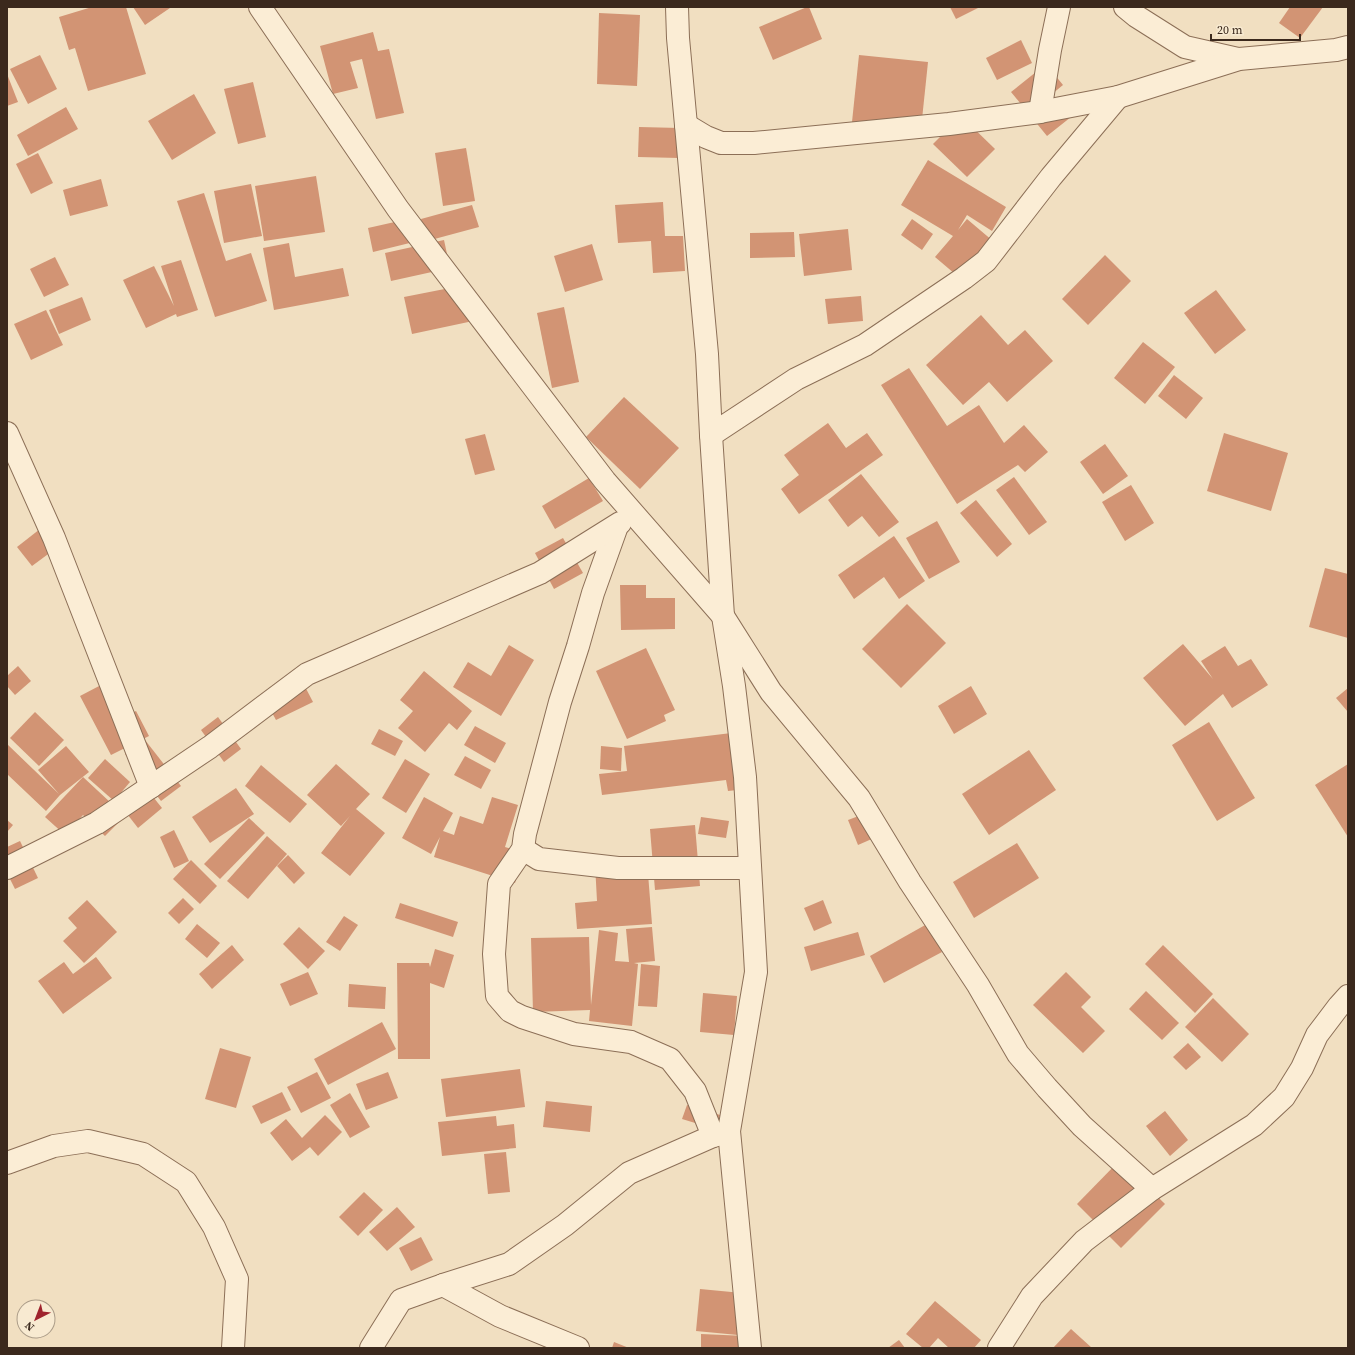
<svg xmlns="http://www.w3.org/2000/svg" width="1355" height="1355" font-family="'Source Serif 4',serif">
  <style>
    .building { fill: #d29474 }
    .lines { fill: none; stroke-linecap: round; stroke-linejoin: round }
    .minor-casing { stroke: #8c6f57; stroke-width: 24 }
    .minor { stroke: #fbedd5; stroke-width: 22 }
  </style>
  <rect width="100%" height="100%" fill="#f1dfc1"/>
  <!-- building -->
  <g class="building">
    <polygon points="92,7 126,7 146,74 88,91 75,48 69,50 59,17"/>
    <polygon points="133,7 170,7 170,8 145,25"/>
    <polygon points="807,7 809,7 822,39 773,60 759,27"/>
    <polygon points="950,7 980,7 956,19"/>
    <polygon points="1290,7 1323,7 1300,38 1279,23"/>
    <polygon points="599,13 640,15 637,86 597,84"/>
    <polygon points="373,32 378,51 389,49 404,113 376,119 362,59 350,62 358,88 333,94 320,46"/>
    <polygon points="1021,40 1032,63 997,80 986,58"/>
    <polygon points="40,55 57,89 28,104 10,69"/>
    <polygon points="859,55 928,62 921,129 852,122"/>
    <polygon points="1046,64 1063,85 1052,94 1071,117 1047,136 1011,92"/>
    <polygon points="7,74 18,102 7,106"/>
    <polygon points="253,82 266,137 238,144 224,89"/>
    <polygon points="194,94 216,133 172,160 148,121"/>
    <polygon points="66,107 78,129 28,156 17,135"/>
    <polygon points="961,116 995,149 967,177 933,144"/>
    <polygon points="639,127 680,128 679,158 638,157"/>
    <polygon points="466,148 475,201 443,206 435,153"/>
    <polygon points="38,153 53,183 31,194 16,164"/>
    <polygon points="928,160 1006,207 992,231 967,215 958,230 967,219 1000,247 968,285 935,257 953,236 901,205"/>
    <polygon points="316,176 325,232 264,241 255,186"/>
    <polygon points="101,179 108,206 70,216 63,190"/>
    <polygon points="251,184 262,236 224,243 214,191"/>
    <polygon points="204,193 226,261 251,253 267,301 215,317 177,201"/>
    <polygon points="663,202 665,236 683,236 685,271 653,273 651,241 618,243 615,205"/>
    <polygon points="472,205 479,227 427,241 421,219"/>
    <polygon points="417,217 422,240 373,252 368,228"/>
    <polygon points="912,219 933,234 922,250 901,235"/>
    <polygon points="848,229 852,270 804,276 799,234"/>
    <polygon points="794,232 795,257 750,258 750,233"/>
    <polygon points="444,240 450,268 391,281 385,253"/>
    <polygon points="289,243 295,277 343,268 349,296 274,310 263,248"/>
    <polygon points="592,244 603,280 565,292 554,256"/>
    <polygon points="1105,255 1131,281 1088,325 1062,299"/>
    <polygon points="55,257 69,285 44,297 30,269"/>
    <polygon points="181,260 198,310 177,317 176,314 146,328 123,280 154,266 174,306 161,266"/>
    <polygon points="465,285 473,321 412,334 404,297"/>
    <polygon points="1216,290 1246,330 1215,354 1184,313"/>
    <polygon points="861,296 863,321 828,324 825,299"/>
    <polygon points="82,297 91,320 59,334 49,310"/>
    <polygon points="564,307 579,382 552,388 537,313"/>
    <polygon points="46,310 63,345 31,360 14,324"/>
    <polygon points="981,315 1008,345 1025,330 1053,361 1007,402 989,382 963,405 926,365"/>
    <polygon points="1143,342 1175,367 1145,404 1114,378"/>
    <polygon points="909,368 947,426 979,405 1004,443 1024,425 1048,452 1025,472 1018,465 957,504 881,385"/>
    <polygon points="1174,375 1203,398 1186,419 1158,396"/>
    <polygon points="624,397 679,448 640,489 586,437"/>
    <polygon points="828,423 846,448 867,433 883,455 799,514 781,489 799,475 784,455"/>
    <polygon points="1224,433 1288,453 1271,511 1207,491"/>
    <polygon points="485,434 495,470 475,475 465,439"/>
    <polygon points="1105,444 1128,476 1103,494 1080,462"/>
    <polygon points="861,474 899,522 879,537 862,516 848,527 828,500"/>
    <polygon points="1014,477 1047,522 1029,535 996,490"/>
    <polygon points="589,478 603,501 555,529 542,506"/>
    <polygon points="1131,485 1154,523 1125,541 1102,502"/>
    <polygon points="976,500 1012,544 997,557 960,513"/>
    <polygon points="937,521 960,562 929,579 906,538"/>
    <polygon points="40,529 55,549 32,566 17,547"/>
    <polygon points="894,536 925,581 899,599 884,577 854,599 838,575"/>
    <polygon points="563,538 583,573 554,589 535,553"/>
    <polygon points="1325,568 1348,574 1348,638 1309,627"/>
    <polygon points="620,585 646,585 646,598 675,598 675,629 621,630"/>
    <polygon points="907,604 946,643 901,688 862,649"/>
    <polygon points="1183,644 1213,679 1201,661 1225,646 1238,666 1251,659 1268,685 1232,708 1223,694 1185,726 1143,678"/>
    <polygon points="509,645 534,660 501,716 453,687 468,662 491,676"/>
    <polygon points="646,648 675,710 664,715 666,721 627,739 596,671"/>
    <polygon points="18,666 31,681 15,695 7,686 7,676"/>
    <polygon points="424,671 472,711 457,730 449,723 425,752 398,728 413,711 400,700"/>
    <polygon points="300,677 313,702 276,720 263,696"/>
    <polygon points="101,685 119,719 136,711 149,736 111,755 80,696"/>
    <polygon points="971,686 987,714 954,734 938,706"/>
    <polygon points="1348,688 1348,712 1336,698"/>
    <polygon points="35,712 64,740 39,766 10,738"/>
    <polygon points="218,717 241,749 224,762 201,730"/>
    <polygon points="1209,722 1255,798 1217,821 1172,745"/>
    <polygon points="475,726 506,743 495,763 464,745"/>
    <polygon points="379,729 403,741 395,756 371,744"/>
    <polygon points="748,731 756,788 728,791 726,780 602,795 599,774 627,771 624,746"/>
    <polygon points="145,740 181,786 161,801 125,754"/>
    <polygon points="7,744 59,794 38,770 66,746 89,772 60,795 46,811 7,774"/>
    <polygon points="601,746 622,748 621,771 600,769"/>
    <polygon points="1029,750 1056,790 989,835 962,794"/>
    <polygon points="465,756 491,770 481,789 454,775"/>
    <polygon points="105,759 130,782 114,801 88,778"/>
    <polygon points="405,759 430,774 406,813 382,798"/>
    <polygon points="336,764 370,794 356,809 385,833 350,876 321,853 350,816 341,826 307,795"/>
    <polygon points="1348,764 1348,837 1315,785"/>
    <polygon points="261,765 307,804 290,823 245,786"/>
    <polygon points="83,777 125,816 105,836 83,815 65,835 45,817"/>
    <polygon points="141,782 162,808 138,828 117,801"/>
    <polygon points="236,788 254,814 210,843 192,817"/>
    <polygon points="424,797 453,813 443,831 454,835 460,816 483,824 492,797 518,805 505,847 524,853 515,883 434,857 440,837 431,854 402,838"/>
    <polygon points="864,814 874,838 858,845 848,820"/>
    <polygon points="701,817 729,821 726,838 698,834"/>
    <polygon points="249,818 265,833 220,879 204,864"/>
    <polygon points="7,820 13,825 7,832"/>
    <polygon points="695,825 700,886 655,890 650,829"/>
    <polygon points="174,830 189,861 174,868 160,837"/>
    <polygon points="267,836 287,854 248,899 227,881"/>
    <polygon points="20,841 38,878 15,889 7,873 7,847"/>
    <polygon points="1017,843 1039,878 974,918 953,882"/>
    <polygon points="288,855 305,873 294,884 277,866"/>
    <polygon points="191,860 217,886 200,904 173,879"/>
    <polygon points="647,861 652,924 577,929 575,903 597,901 595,864"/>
    <polygon points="183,898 194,909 179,924 168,913"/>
    <polygon points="87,900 117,932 84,963 63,941 77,928 68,918"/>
    <polygon points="823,900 832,923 814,931 804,908"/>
    <polygon points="400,903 458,922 453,937 395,918"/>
    <polygon points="344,916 358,925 340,951 326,942"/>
    <polygon points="197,924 220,943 207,958 185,939"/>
    <polygon points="927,924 942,952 884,983 870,956"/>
    <polygon points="299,927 325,951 308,969 283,944"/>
    <polygon points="652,927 655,961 634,963 638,964 632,1026 589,1021 590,1010 533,1012 531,938 589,937 591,1005 599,930 618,933 615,961 629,962 626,929"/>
    <polygon points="858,932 865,955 811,971 804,947"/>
    <polygon points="232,945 244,960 212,989 199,974"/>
    <polygon points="1163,945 1213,994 1195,1013 1145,964"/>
    <polygon points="435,949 454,955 444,988 430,983 430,1059 398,1059 397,963 429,963 430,967"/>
    <polygon points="96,957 112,978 63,1014 38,981 64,962 73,974"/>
    <polygon points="641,964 660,966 657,1007 638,1006"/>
    <polygon points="308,972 318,994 290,1006 280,984"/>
    <polygon points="1066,972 1091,997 1081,1007 1105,1031 1083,1053 1033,1005"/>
    <polygon points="349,984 386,987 385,1009 348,1007"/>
    <polygon points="1146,991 1179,1023 1162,1040 1129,1009"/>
    <polygon points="703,993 737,996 734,1035 700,1032"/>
    <polygon points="1213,998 1249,1034 1222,1062 1185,1027"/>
    <polygon points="382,1022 396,1049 328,1085 314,1059"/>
    <polygon points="1188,1043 1201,1057 1186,1070 1173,1057"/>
    <polygon points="220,1048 251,1057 236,1108 205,1099"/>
    <polygon points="520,1069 525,1107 446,1117 441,1079"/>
    <polygon points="317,1072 331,1098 301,1113 287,1087"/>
    <polygon points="388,1072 398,1098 366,1110 356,1084"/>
    <polygon points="282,1092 291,1110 261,1124 252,1106"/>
    <polygon points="350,1093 370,1127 350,1138 330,1105"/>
    <polygon points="546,1101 592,1106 590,1132 543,1127"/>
    <polygon points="687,1105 720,1115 715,1129 682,1119"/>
    <polygon points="1165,1111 1188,1140 1170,1156 1146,1126"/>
    <polygon points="325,1115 342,1132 318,1156 310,1147 292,1161 270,1133 286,1119 302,1138"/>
    <polygon points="496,1116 497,1126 514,1124 516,1148 442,1156 438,1122"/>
    <polygon points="506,1152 510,1192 488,1194 484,1154"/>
    <polygon points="1120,1160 1165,1204 1121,1248 1077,1204"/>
    <polygon points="364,1192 383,1210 358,1236 339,1217"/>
    <polygon points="397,1207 415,1227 387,1251 369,1232"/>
    <polygon points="421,1237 433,1260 411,1271 399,1248"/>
    <polygon points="700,1289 742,1293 738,1335 696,1331"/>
    <polygon points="935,1301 981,1340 974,1348 949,1348 938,1338 929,1348 923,1348 906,1334"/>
    <polygon points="1071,1329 1092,1348 1053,1348"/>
    <polygon points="701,1334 746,1336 746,1348 701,1348"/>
    <polygon points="899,1340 905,1348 888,1348"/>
    <polygon points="614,1342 629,1348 612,1348"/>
  </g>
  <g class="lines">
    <!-- minor casing -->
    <g class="minor-casing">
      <g id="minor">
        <polyline points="260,7 398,209 605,481 723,616 771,692 859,798 910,882 978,985 1018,1054 1047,1088 1082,1126 1152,1189"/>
        <polyline points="677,7 678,38 707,354 711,435 723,616 734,686 745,777 756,972 729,1131 750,1348"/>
        <polyline points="1125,7 1136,16 1185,47 1238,59"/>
        <polyline points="1040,112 1050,50 1059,7"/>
        <polyline points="686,125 706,137 721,143 754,143 949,124 1040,112 1118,97 1239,59 1336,50 1348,47"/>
        <polyline points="7,433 54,538 151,787"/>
        <polyline points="711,435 796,379 865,345 964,278 986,261 1051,177 1118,97"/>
        <polyline points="617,526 593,593 578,646 560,702 525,834 523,849 499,884 494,954 497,996 510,1011 522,1017 574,1034 631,1042 670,1059 695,1091 713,1136"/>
        <polyline points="523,849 539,859 618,868 750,868"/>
        <polyline points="7,868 97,823 210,747 307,674 540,573 620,523"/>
        <polyline points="7,1163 54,1146 88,1141 143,1154 186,1182 214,1227 237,1279 233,1348"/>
        <polyline points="443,1285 500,1316 578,1348"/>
        <polyline points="371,1348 401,1300 443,1285 509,1264 565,1225 629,1173 713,1136 728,1132"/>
        <polyline points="999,1348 1032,1296 1084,1241 1152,1189 1254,1125 1284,1097 1302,1068 1317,1035 1339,1006 1348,996"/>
      </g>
    </g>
    <!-- minor -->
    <use href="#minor" class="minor"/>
  </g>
  <!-- border -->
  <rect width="1355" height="1355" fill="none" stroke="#3b291d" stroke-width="16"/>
  <!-- north arrow -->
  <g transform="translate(36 1319) rotate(222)"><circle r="19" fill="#f8ead1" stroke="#ac9d89"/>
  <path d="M0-3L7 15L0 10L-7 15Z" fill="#9f232d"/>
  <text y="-6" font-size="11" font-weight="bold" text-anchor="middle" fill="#3b291d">N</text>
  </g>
  <!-- scale -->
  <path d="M1211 34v6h89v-6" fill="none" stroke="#3b291d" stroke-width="2"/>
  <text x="1217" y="34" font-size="12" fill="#3b291d" stroke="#f8ead1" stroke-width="3" paint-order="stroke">20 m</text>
</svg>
